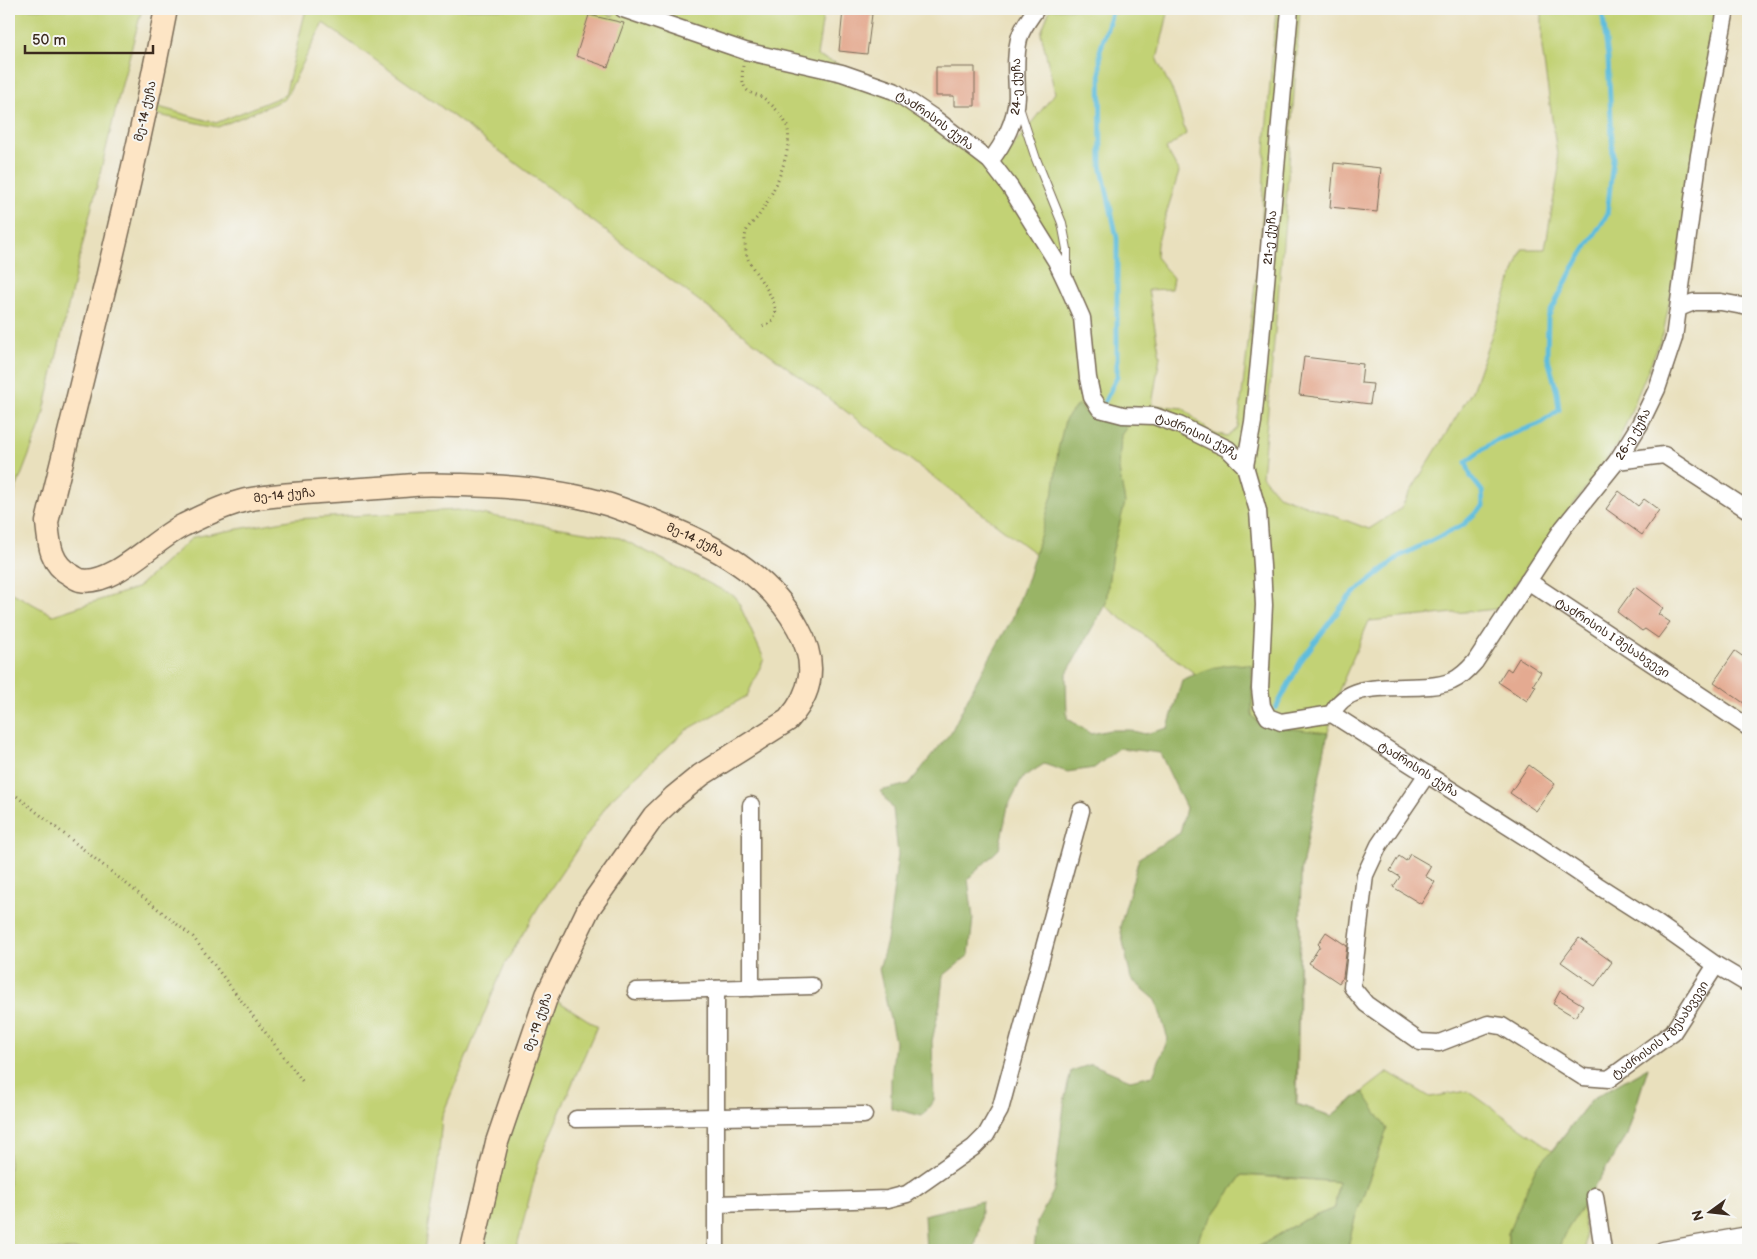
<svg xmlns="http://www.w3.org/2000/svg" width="1757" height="1259" font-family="'Balsamiq Sans','Noto Sans Georgian',sans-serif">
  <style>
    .green { fill: #c2d274; stroke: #7e7e49 }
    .forest { fill: #99b466; stroke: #6a6f42 }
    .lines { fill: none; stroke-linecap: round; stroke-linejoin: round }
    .stream { stroke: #5fbddd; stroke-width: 5 }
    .building { fill: #e4aa91 }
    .lane-casing { stroke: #786a56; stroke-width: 10 }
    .street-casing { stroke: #786a56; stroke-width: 19 }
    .secondary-casing { stroke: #786a56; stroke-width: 25 }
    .path { stroke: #786a56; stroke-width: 3; stroke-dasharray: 1 4; stroke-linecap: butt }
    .lane { stroke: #fff; stroke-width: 8 }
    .street { stroke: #fff; stroke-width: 16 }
    .secondary { stroke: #fde5c5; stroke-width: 22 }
    .labels { text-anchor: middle; stroke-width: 4; stroke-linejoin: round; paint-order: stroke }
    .street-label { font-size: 12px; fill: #3b2a1e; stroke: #f6f6f2 }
  </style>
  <rect width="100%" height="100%" fill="#f6f6f2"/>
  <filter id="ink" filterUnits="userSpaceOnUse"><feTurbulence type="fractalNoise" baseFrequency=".02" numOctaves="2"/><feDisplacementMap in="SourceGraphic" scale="10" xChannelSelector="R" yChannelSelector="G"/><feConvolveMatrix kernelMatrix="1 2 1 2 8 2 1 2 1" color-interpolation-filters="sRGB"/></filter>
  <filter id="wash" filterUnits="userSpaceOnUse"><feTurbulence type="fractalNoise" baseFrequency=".0096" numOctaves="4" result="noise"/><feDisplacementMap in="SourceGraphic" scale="20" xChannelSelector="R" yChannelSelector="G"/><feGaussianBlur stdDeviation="1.12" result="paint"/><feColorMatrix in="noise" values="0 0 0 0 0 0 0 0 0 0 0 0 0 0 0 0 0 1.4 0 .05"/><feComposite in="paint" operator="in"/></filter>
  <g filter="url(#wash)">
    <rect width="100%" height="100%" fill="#e9e0bd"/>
    <!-- green -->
    <g class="green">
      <polygon points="9,9 142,9 121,88 80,255 41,424 9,507"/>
      <polygon points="306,9 590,9 613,16 615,9 824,9 817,56 897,86 999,164 1055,93 1041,33 1050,9 1169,9 1157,60 1174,94 1186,134 1166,149 1179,172 1157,244 1156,257 1173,278 1171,289 1148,290 1160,356 1152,405 1183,408 1210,432 1227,436 1238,427 1261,235 1266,133 1276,9 1300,9 1285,220 1262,476 1278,495 1369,529 1400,509 1472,391 1522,249 1545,249 1559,168 1542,48 1542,9 1719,9 1708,108 1663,334 1617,445 1497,609 1369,621 1340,688 1324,747 1301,872 1297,1104 1331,1116 1388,1072 1430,1097 1468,1091 1552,1150 1592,1099 1648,1067 1627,1135 1583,1204 1586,1250 1533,1250 1508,1233 1508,1250 1347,1250 1355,1218 1384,1138 1289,1113 1270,730 433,101 323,23 285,99 218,127 153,114 155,106 216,123 285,95"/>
      <polygon points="457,510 620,538 736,597 764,659 747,696 685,731 611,799 539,906 504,966 442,1116 438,1164 424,1250 9,1250 9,578 9,591 53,615 137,588 193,537 295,519"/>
      <polygon points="555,999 597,1026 539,1161 516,1250 481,1250 507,1137"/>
      <polygon points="1242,1175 1338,1182 1335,1208 1302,1221 1253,1250 1195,1250 1201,1232"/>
    </g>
    <!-- forest -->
    <g class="forest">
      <path d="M1078,404L1090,417L1129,424L1121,435L1119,469L1125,503L1112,553L1106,603L1066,675L1067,718L1091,734L1110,730H1129L1145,734L1168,728L1182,680C1207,669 1224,662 1252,665V715L1260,725L1328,733L1301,872L1296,1104L1331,1116L1363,1092L1387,1129L1355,1218L1347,1250H1253L1302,1221L1335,1208L1338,1182L1296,1178L1242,1175L1201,1232L1195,1250H1034L1037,1222L1054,1190L1065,1097L1071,1071L1092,1064L1130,1080L1153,1075L1168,1039L1156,1000L1131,979L1120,927L1139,858L1180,833L1186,808L1160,753L1119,748L1094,768L1067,772L1044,764L1022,778L1008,806L999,849L968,879L973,918L969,955L943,976L940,1004L932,1041L934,1100L922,1116L891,1108V1079L895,1042L879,969L887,941L898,854L893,809L880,791L909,784L951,732L977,680L1012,619L1028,577L1054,489L1058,450L1065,420Z"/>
      <polygon points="1648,1067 1627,1135 1564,1235 1558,1250 1508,1250 1508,1233 1536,1167 1552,1151 1592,1099"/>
      <polygon points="982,1201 979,1231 974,1250 926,1250 924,1215"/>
    </g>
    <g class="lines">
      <!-- stream -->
      <g class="stream">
        <polyline points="1105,401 1117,377 1117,238 1101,165 1100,51 1113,9"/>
        <polyline points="1276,708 1302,659 1348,598 1400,556 1463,525 1483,506 1482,491 1471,477 1466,462 1494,441 1539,424 1559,410 1557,392 1547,355 1548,317 1573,268 1607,215 1613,159 1608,58 1602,9"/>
      </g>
    </g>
    <g id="blocks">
      <!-- building -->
      <g class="building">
        <polygon points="843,10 872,14 867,54 839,51"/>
        <polygon points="589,15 624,23 608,67 576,56"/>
        <polygon points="936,67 975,67 975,106 954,106 954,96 936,96"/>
        <polygon points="1334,163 1381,168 1377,212 1330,207"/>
        <polygon points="1304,357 1363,364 1361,383 1373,384 1370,404 1299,395"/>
        <polygon points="1619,491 1638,506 1644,499 1659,510 1642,535 1606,509"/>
        <polygon points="1635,587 1663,608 1658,614 1670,622 1658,638 1645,629 1642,631 1617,612"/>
        <polygon points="1735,651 1748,660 1748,706 1714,682"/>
        <polygon points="1519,658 1541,672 1533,685 1536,686 1527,701 1498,682 1507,668 1511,671"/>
        <polygon points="1529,765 1555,784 1536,811 1510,793"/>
        <polygon points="1410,854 1431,866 1425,876 1435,882 1421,904 1393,887 1400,877 1390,871 1399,856 1406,861"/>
        <polygon points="1326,932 1347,946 1343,977 1339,983 1309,963 1320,946 1318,944"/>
        <polygon points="1579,938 1612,962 1595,986 1561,962"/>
        <polygon points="1560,991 1583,1005 1575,1017 1553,1004"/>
      </g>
    </g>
  </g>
  <g filter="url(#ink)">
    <use href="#blocks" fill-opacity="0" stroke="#786a56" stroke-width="1"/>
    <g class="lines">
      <!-- lane casing -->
      <g class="lane-casing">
        <polyline id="lane" points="1019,107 1036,159 1062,223 1067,249 1067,274"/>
      </g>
      <!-- street casing -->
      <g class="street-casing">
        <g id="street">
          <path id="s1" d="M623,9L745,51L842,73L894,91L934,118L990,161L1010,187L1056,261L1067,284L1082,318L1088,378L1092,397L1100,409L1123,415L1154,416L1179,425L1228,449L1245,466L1258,511L1262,566L1264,605L1260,688L1262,706L1268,717L1281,722L1332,714L1533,842L1597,885L1655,922L1716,965L1748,984"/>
          <path id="s2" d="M990,161C1004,144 1016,120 1017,97C1017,78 1014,59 1019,39C1021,29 1030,18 1036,9"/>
          <polyline points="1679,308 1694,302 1721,302 1748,307"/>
          <polyline points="1617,461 1664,455 1748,510"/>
          <path id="s3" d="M1245,466L1253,422L1259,362L1290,9"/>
          <path id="s4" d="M1528,581L1748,727"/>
          <path id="s5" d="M1332,714C1351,672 1416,696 1452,681C1461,677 1469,669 1475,662L1563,528L1617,461L1640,424L1657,389L1674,338L1699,155L1726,9"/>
          <path id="s6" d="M1427,774L1379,845L1365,875L1352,987L1366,1004L1420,1042L1439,1043L1488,1024L1502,1026L1583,1077L1609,1079L1673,1032L1716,965"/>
          <polyline points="751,988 751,805"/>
          <polyline points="636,991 812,986"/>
          <polyline points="576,1119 864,1115"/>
          <polyline points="1595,1196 1603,1250"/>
          <polyline points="716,1204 888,1199 907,1194 974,1147 986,1135 1000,1110 1081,811"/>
          <polyline points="716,1250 716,989"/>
          <polyline points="1663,1250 1748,1235"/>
        </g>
      </g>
      <!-- secondary casing -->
      <g class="secondary-casing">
        <g id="secondary">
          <path id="s7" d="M166,9C133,181 89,351 47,522C49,543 50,564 71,575C74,577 77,579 80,580C113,587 154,539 184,525C204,515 225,505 246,500C270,495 295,494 318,492C350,490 382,488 414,485C430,484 446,485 462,485C511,486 563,490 610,505C631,512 652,520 673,529C723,550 772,579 798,628C817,662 814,691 788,720L701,775L674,797L654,816L589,908L547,995L497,1142L472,1250"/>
        </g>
      </g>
      <!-- path -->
      <g class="path">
        <path d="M743,66C742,74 741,85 748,91C752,94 758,95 762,97C772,104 786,118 788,130C792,152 774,193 761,212C753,226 744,224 745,244C746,249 746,255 748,259C754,274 780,300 775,317C773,324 765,325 760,327"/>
        <polyline points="9,790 193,937 303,1082"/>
      </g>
      <!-- lane -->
      <use href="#lane" class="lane"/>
      <!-- street -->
      <use href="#street" class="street"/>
      <!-- secondary -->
      <use href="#secondary" class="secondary"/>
    </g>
  </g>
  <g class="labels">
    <!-- street labels -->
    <g class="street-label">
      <text dy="4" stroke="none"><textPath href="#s2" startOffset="81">24-ე ქუჩა</textPath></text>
      <text transform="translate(145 111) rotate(-77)" y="4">მე-14 ქუჩა</text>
      <text dy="4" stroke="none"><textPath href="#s1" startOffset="334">ტაძრისის ქუჩა</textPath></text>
      <text dy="4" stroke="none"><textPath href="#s3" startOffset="230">21-ე ქუჩა</textPath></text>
      <text dy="4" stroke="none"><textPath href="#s5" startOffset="438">26-ე ქუჩა</textPath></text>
      <text dy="4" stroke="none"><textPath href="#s1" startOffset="782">ტაძრისის ქუჩა</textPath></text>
      <text dy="4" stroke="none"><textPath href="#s7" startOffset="824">მე-14 ქუჩა</textPath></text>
      <text dy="4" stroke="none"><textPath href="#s7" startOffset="1244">მე-14 ქუჩა</textPath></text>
      <text dy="4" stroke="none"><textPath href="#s4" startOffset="102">ტაძრისის I შესახვევი</textPath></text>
      <text dy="4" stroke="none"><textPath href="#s1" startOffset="1262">ტაძრისის ქუჩა</textPath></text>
      <text transform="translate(538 1022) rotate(-71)" y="4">მე-19 ქუჩა</text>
      <text dy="4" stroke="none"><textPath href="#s6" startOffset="599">ტაძრისის I შესახვევი</textPath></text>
    </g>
  </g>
  <!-- margin -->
  <rect width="1757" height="1259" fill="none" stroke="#f6f6f2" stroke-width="30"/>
  <!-- north arrow -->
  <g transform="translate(1710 1212) rotate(255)" stroke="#f6f6f2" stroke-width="4" paint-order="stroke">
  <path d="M0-4L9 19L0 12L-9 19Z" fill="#3b2a1e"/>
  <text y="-8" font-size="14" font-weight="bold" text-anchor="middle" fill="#3b2a1e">N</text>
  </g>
  <!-- scale -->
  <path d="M25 45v8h128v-8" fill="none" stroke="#3b2a1e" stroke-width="2.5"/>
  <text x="32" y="45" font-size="15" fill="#3b2a1e" stroke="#f6f6f2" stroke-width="4" paint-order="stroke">50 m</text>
</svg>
